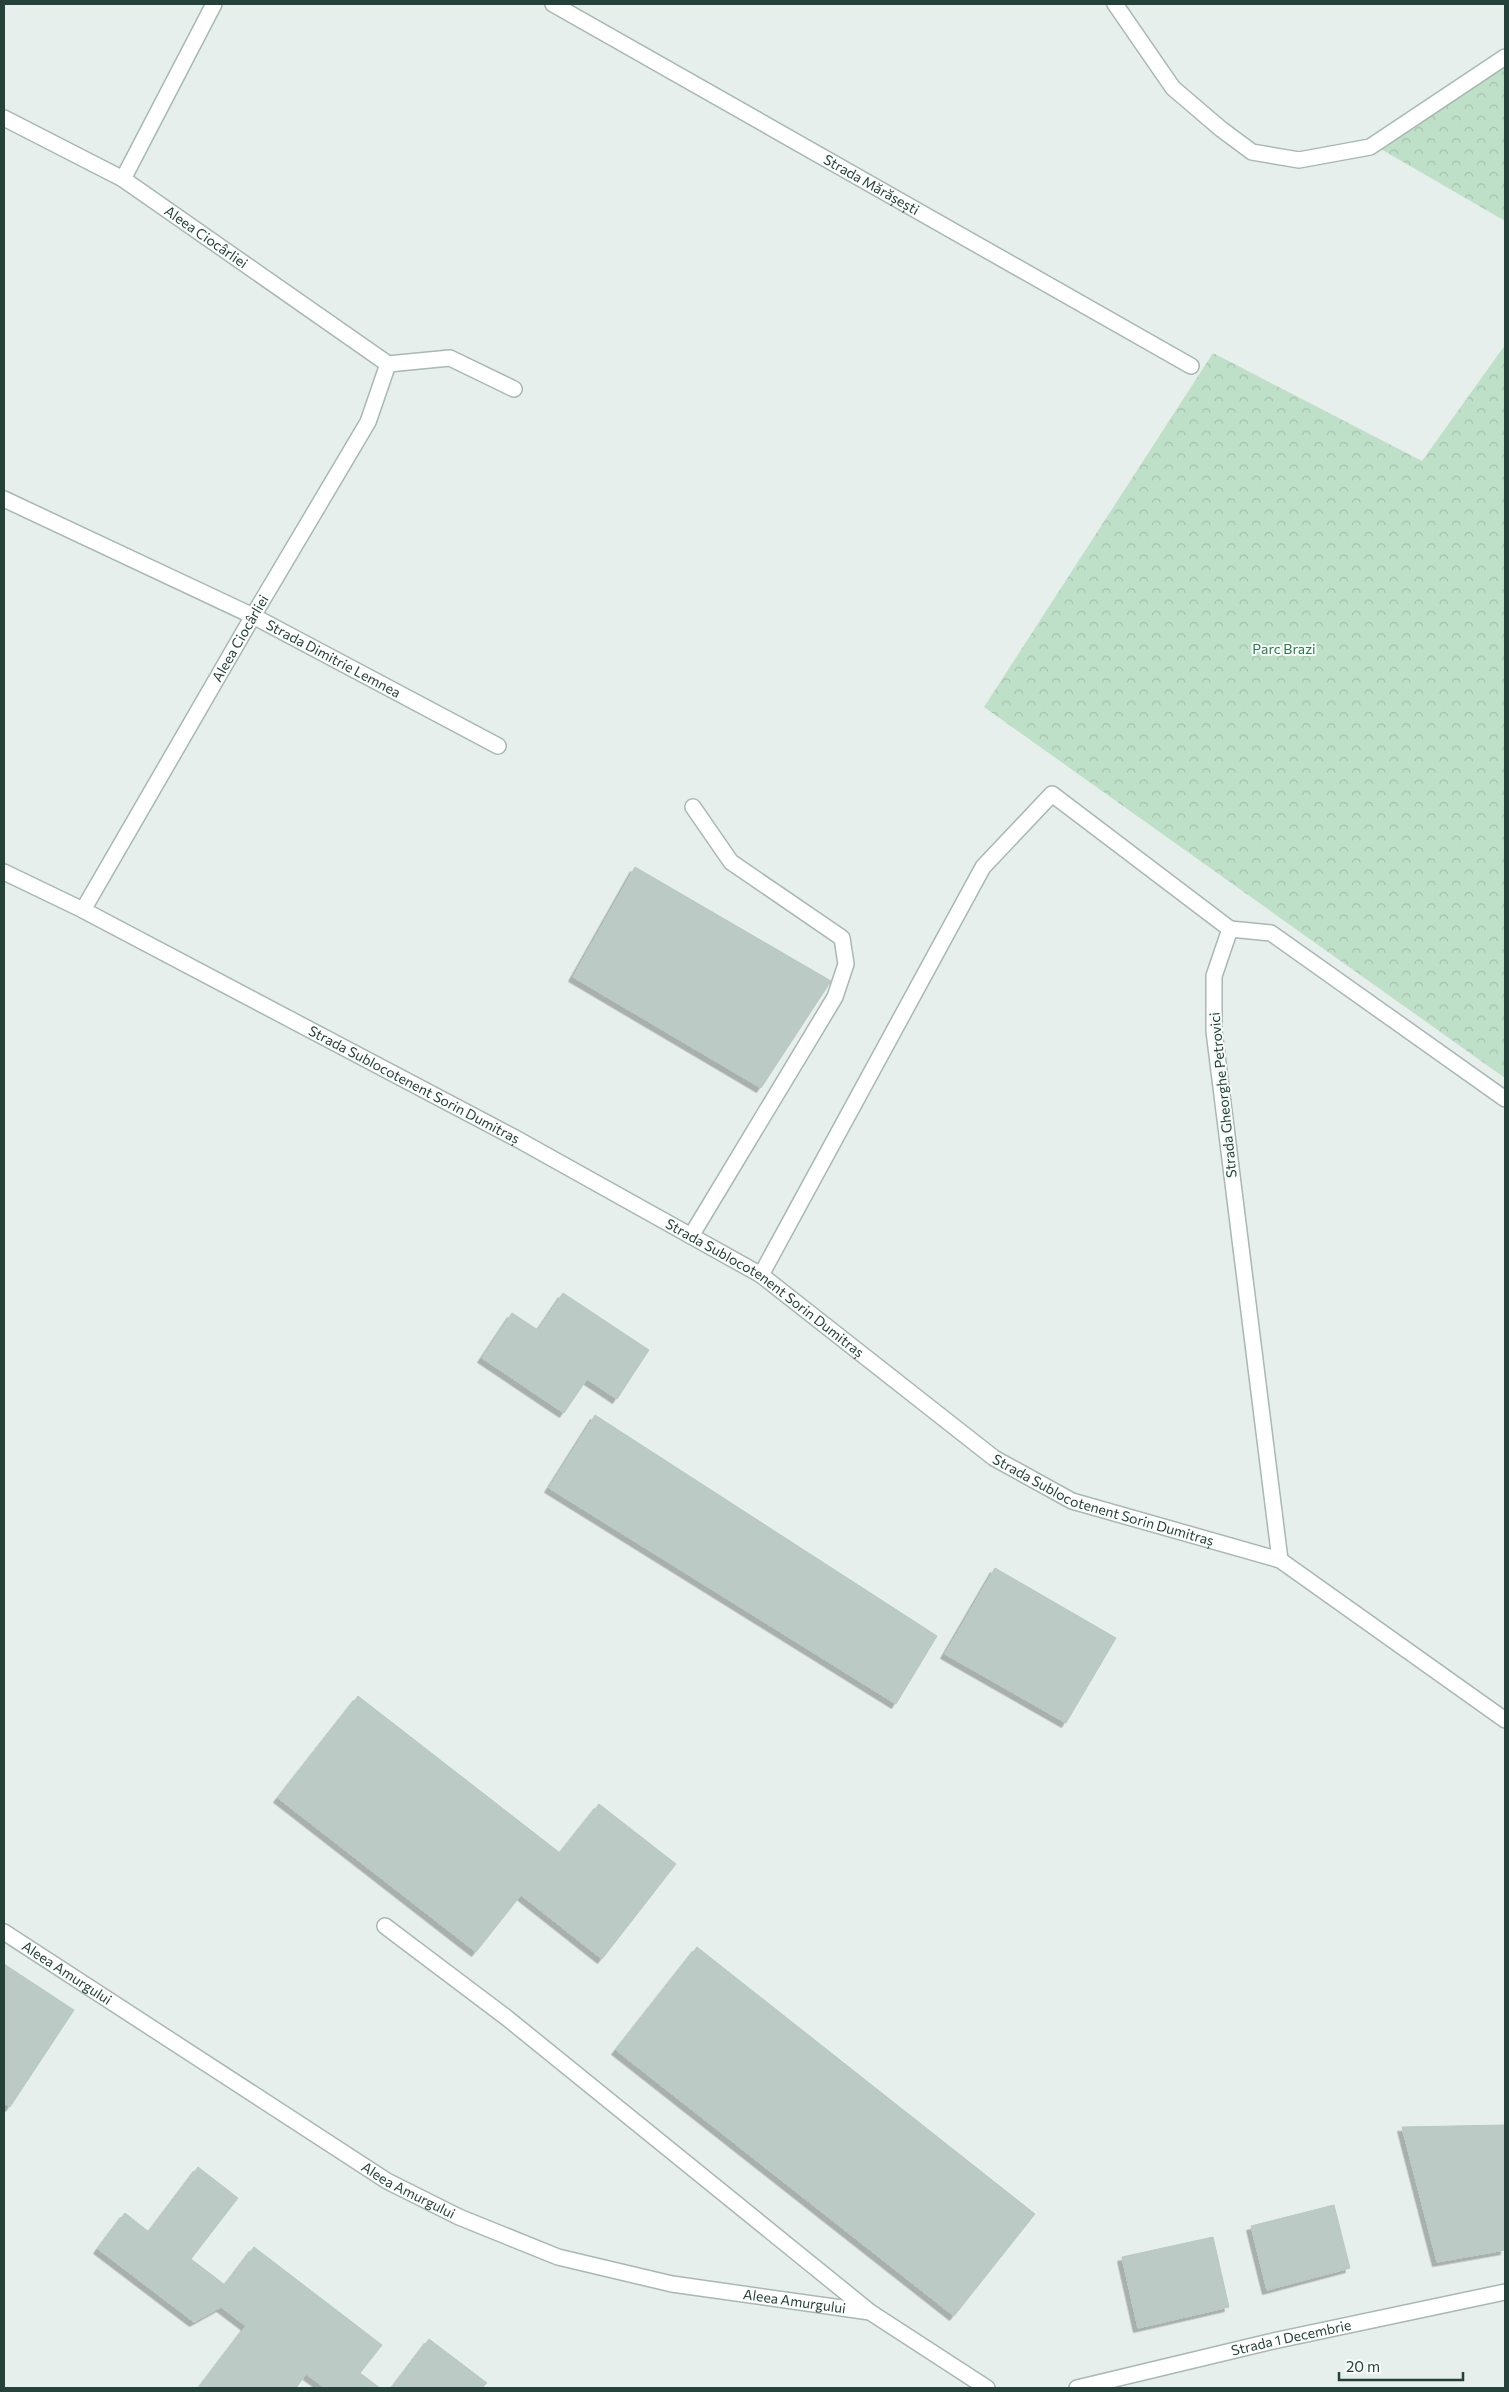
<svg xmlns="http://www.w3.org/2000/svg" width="1509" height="2392" font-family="Commissioner,sans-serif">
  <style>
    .forest { fill: url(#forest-crowns) }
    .building { fill: #bbcac4; stroke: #b8c9c2; filter: url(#shadow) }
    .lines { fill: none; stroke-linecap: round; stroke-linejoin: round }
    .service-casing { stroke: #a8b8b2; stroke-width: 18 }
    .minor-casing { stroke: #a8b8b2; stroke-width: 18 }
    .tertiary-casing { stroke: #a8b8b2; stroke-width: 18 }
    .service { stroke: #fff; stroke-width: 15 }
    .minor { stroke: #fff; stroke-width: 15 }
    .tertiary { stroke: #fff; stroke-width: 15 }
    .labels { text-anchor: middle; stroke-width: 4; stroke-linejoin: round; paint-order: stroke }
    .street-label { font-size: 14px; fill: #24423a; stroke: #f7fbf9 }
    .park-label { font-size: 14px; fill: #2d7a4b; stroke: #f7fbf9 }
  </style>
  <defs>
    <pattern id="forest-crowns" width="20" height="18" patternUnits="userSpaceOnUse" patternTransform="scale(1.25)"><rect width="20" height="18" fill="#bfe0c8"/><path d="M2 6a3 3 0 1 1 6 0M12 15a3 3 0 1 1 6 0" fill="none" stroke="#a4c1ad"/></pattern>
    <filter id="shadow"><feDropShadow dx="-4.5" dy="4.5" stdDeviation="0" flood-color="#0004"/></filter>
  </defs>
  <rect width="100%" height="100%" fill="#e6efeb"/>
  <!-- forest -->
  <g class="forest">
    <polygon points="1505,57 1505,221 1379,148"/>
    <polygon points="1505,345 1505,1078 984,707 1213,353 1422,461"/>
  </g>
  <!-- building -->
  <g class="building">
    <polygon points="635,867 831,981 761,1088 573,977"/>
    <polygon points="563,1293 649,1350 617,1399 587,1379 564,1413 482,1358 512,1313 538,1330"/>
    <polygon points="595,1415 937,1636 896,1704 549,1488"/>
    <polygon points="995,1568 1116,1638 1066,1723 945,1654"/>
    <polygon points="358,1696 560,1853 599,1804 676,1864 602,1959 521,1895 476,1952 278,1798"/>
    <polygon points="697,1947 1035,2214 954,2316 616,2050"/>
    <polygon points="4,1964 74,2010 10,2107 4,2103"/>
    <polygon points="1505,2125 1505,2250 1437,2262 1402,2127"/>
    <polygon points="198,2167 238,2198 191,2259 225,2285 254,2247 382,2345 360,2373 380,2388 325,2388 306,2374 296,2388 199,2388 246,2326 221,2307 194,2322 98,2249 125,2213 149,2232"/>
    <polygon points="1334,2205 1350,2268 1267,2290 1251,2226"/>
    <polygon points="1213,2237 1229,2307 1138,2328 1122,2257"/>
    <polygon points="429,2339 487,2383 482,2388 392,2388"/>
  </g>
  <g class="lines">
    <!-- service casing -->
    <g class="service-casing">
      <g id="service">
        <polyline points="691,1236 835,997 846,964 842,938 731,862 693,807"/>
        <polyline points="761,1275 983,867 1052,794 1230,929"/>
      </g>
    </g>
    <!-- minor casing -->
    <g class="minor-casing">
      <g id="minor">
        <path id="s1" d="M553,4L1191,366"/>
        <polyline points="1115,4 1173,88 1221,129 1252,152 1299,160 1370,147 1505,57"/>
        <path id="s2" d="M4,118L123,179L388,364L450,358L514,389"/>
        <polyline points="123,179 214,4"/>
        <path id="s3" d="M4,499L253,616L498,746"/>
        <path id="s4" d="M4,872L83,910L519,1140L761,1275L994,1458L1072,1501L1280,1560L1505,1720"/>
        <path id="s5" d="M83,910L253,616L368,422L388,364"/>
        <polyline points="1280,1560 1214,1031 1214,976 1230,929 1271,933 1505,1099"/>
        <polyline points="385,1926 507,2018 870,2312 987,2388"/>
        <path id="s6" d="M4,1932L387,2181L459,2217L558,2257L672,2284L870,2312"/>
      </g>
    </g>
    <!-- tertiary casing -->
    <g class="tertiary-casing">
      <g id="tertiary">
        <path id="s7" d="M1077,2388L1269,2342L1505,2292"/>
      </g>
    </g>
    <!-- service -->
    <use href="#service" class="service"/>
    <!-- minor -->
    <use href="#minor" class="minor"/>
    <!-- tertiary -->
    <use href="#tertiary" class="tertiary"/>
  </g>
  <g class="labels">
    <!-- street labels -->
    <g class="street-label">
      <text dy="5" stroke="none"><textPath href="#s1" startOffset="366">Strada Mărășești</textPath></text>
      <text dy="5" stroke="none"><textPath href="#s2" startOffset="235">Aleea Ciocârliei</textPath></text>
      <text dy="5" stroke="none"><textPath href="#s5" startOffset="314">Aleea Ciocârliei</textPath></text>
      <text dy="5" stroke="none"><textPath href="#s3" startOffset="366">Strada Dimitrie Lemnea</textPath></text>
      <text dy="5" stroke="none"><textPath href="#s4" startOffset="462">Strada Sublocotenent Sorin Dumitraș</textPath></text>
      <text transform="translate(1223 1095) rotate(-96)" y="5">Strada Gheorghe Petrovici</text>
      <text dy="5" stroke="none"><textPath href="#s4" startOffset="868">Strada Sublocotenent Sorin Dumitraș</textPath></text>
      <text dy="5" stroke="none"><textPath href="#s4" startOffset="1272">Strada Sublocotenent Sorin Dumitraș</textPath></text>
      <text dy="5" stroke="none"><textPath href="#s6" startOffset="75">Aleea Amurgului</textPath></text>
      <text dy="5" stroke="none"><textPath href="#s6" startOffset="480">Aleea Amurgului</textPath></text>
      <text dy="5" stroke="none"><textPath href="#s6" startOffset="885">Aleea Amurgului</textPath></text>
      <text dy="5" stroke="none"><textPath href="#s7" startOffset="220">Strada 1 Decembrie</textPath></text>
    </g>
    <!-- park labels -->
    <g class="park-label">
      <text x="1284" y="654">Parc Brazi</text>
    </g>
  </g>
  <!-- border -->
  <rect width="1509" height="2392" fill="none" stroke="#24423a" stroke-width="10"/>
  <!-- scale -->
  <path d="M1339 2372v8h124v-8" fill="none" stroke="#24423a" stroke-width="2.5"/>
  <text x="1346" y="2372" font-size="15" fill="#24423a" stroke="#f7fbf9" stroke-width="4" paint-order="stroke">20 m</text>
</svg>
